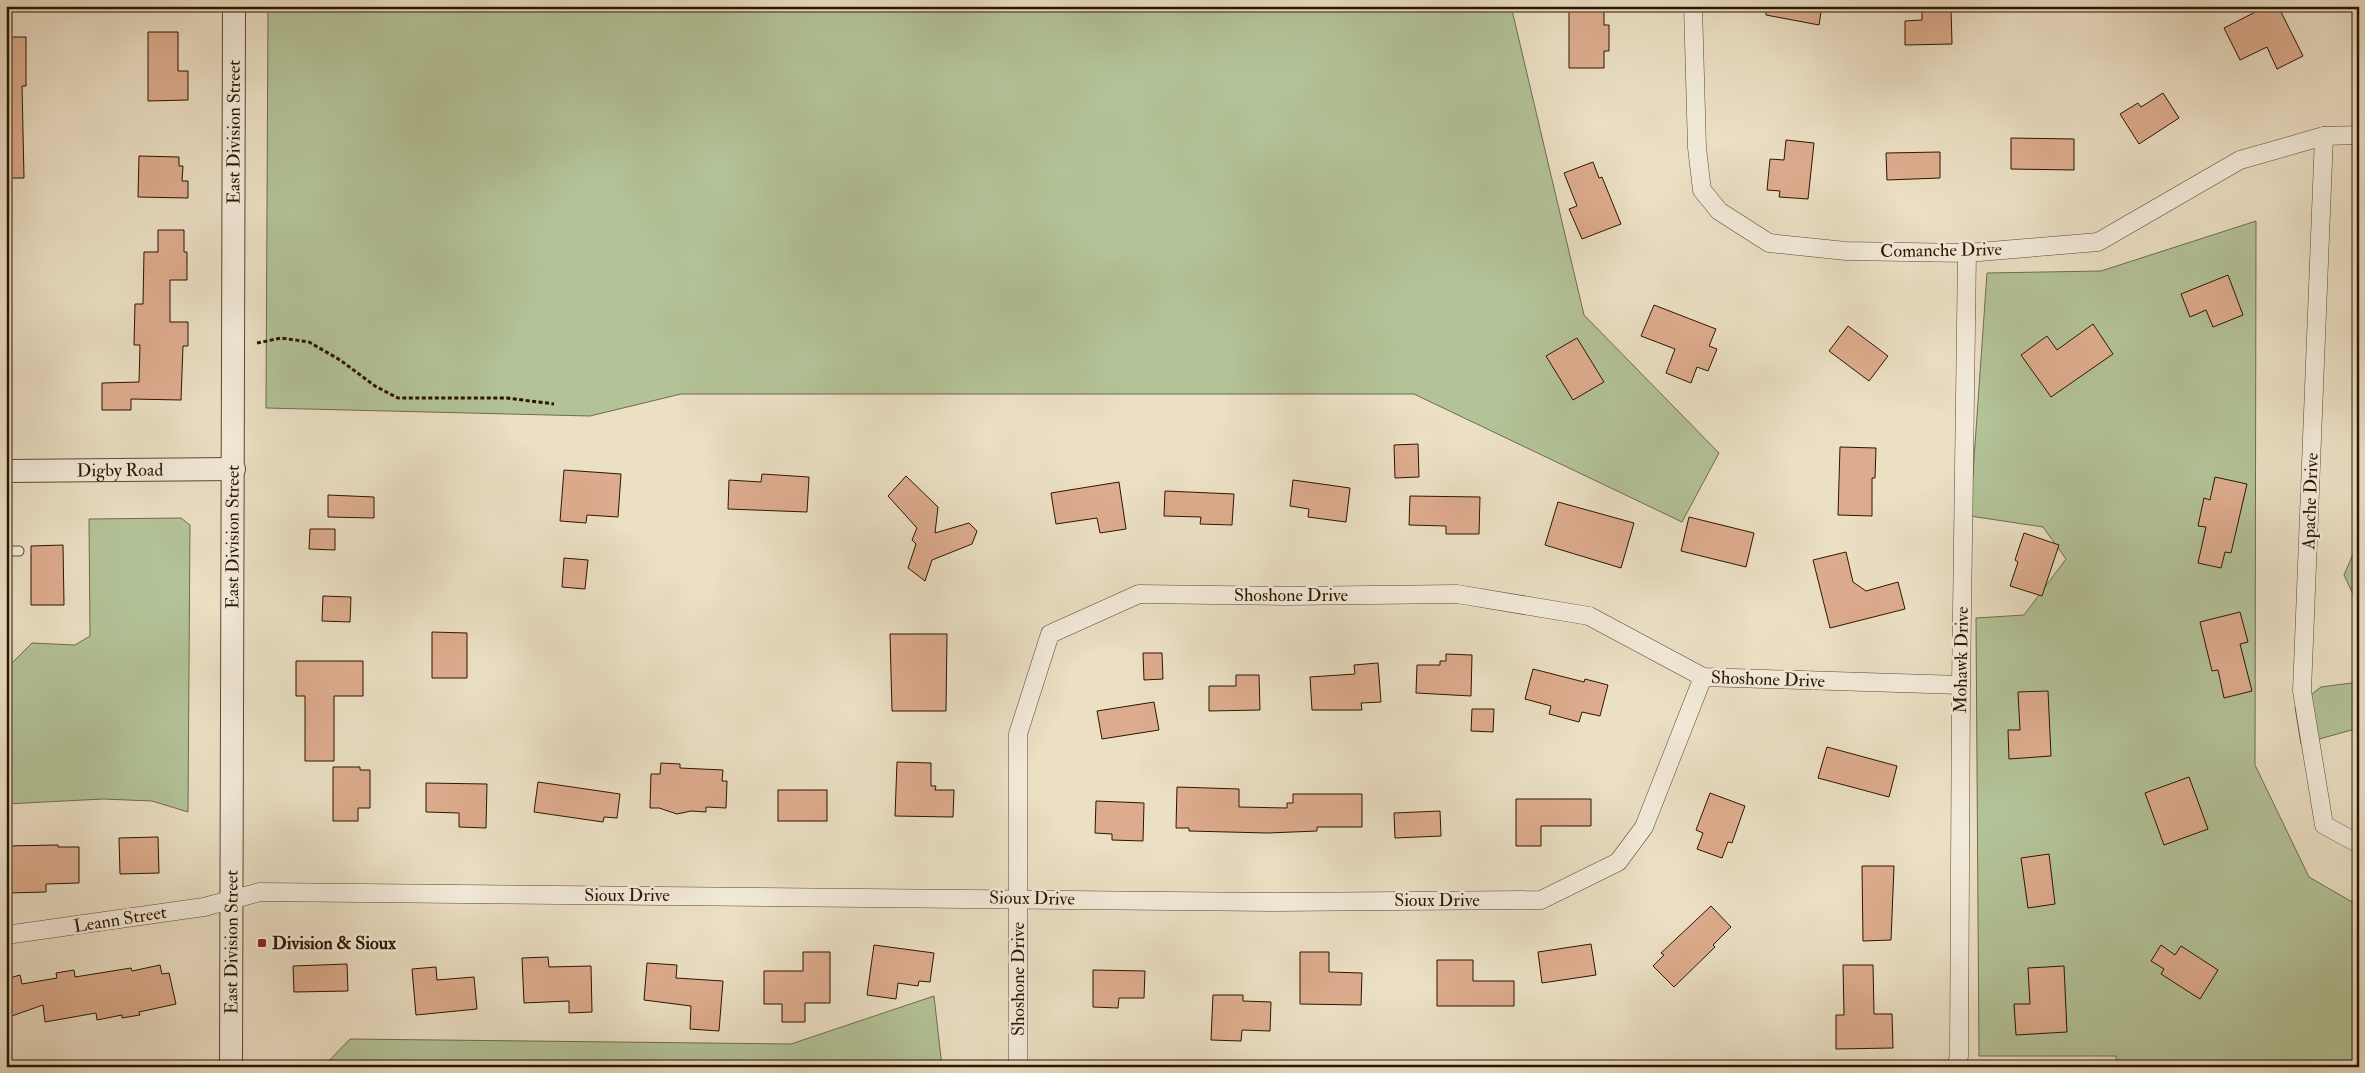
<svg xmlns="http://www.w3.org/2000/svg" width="2365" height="1073" font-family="'IM FELL Double Pica',serif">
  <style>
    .green { fill: #b3c297; stroke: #706c4c }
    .building { fill: #ddac8e; stroke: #2c1500 }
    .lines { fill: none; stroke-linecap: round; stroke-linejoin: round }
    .service-casing { stroke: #5c4831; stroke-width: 11 }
    .minor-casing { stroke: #5c4831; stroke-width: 19 }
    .tertiary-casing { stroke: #5c4831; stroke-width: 24 }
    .path { stroke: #2c1500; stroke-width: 3; stroke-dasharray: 4 2.5; stroke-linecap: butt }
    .service { stroke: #f2ead9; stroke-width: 9 }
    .minor { stroke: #f2ead9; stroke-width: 18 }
    .tertiary { stroke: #f2ead9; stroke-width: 22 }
    .poi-dot { fill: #8f2418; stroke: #f2ead9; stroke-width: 2 }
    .labels { text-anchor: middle; stroke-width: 5; stroke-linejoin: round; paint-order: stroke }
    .street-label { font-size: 18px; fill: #2c1500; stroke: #f2ead9 }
    .poi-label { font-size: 18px; font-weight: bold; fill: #2c1500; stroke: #f2ead9; text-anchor: start }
  </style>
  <rect width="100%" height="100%" fill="#ebdfc4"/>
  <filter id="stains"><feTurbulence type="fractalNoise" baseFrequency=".004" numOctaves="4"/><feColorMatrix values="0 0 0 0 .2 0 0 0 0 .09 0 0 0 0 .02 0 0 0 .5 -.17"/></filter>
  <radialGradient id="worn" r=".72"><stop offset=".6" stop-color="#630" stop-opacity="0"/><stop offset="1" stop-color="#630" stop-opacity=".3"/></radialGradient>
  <!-- green -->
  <g class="green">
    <polygon points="268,6 1511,6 1584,315 1719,453 1682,522 1414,394 681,394 590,416 266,408"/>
    <polygon points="2256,221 2255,765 2309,877 2359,906 2359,1067 2117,1067 2116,1056 1979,1056 1976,618 2024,615 2066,559 2043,527 1970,516 1987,273 2101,271"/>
    <polygon points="181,518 190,525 188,812 152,801 103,799 6,804 6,669 32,643 75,645 90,636 89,519"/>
    <polygon points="2359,540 2359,607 2344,575"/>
    <polygon points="2359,682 2359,728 2301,744 2295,707 2321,687"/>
    <polygon points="934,996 942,1067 323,1067 350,1039 791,1044"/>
  </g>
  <!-- building -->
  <g class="building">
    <polygon points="1569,6 1604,6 1604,25 1609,25 1609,51 1604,51 1604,68 1569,68"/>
    <polygon points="1766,6 1822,6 1819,25 1766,15"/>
    <polygon points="2267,6 2278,6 2303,56 2277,69 2267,47 2240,60 2224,28"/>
    <polygon points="1951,8 1952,44 1905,45 1905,21 1922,20 1922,9"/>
    <polygon points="148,32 178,32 178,71 188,71 188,100 148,101"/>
    <polygon points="6,37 26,37 26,86 22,86 24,178 6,178"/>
    <polygon points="2163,93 2179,118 2139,144 2120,114 2138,103 2141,107"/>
    <polygon points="2011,138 2074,139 2074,170 2011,169"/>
    <polygon points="1786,140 1814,143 1808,199 1779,197 1780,191 1767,190 1770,159 1784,160"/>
    <polygon points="1940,152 1940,178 1887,180 1886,153"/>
    <polygon points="139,156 179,157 179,166 183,166 182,181 188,181 188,198 138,197"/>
    <polygon points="1593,162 1599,178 1602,177 1621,224 1582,239 1569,209 1577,206 1564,173"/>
    <polygon points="158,230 184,230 184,252 187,252 187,280 170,280 170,322 188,322 188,346 183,346 181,400 131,399 131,410 102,410 102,383 139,382 140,345 134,345 135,304 143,304 144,252 158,252"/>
    <polygon points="2228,275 2243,315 2213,327 2206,310 2190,317 2181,294"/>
    <polygon points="1654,305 1716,329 1709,346 1717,349 1708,371 1697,367 1691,383 1666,373 1675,349 1641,336"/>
    <polygon points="2093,324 2113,354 2051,397 2021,355 2047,336 2057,350"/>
    <polygon points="1848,326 1888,356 1869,381 1829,351"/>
    <polygon points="1577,338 1604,382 1573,400 1546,356"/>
    <polygon points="1418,444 1419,477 1395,478 1394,445"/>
    <polygon points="1840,447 1876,448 1875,478 1872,478 1872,516 1838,515"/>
    <polygon points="564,470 621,474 618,517 587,515 586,523 560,521"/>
    <polygon points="762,474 809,477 807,512 728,509 729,480 761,482"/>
    <polygon points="906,476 938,507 935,533 969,523 977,531 972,544 932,560 925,581 908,568 916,544 912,540 917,528 888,496"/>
    <polygon points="2215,477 2247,484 2231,553 2225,552 2221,568 2198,563 2206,527 2198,526 2204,498 2210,500"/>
    <polygon points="1293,480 1350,488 1346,522 1308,517 1309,509 1290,506"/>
    <polygon points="1119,482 1126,529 1100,533 1097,518 1056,524 1051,493"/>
    <polygon points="1165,491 1234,494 1232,525 1200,524 1201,517 1164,516"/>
    <polygon points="328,495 374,497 374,518 328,517"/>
    <polygon points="1410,496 1480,497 1479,534 1446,534 1446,526 1409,525"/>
    <polygon points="1558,502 1634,523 1621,568 1545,545"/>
    <polygon points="1689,517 1754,533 1746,567 1681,551"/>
    <polygon points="310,529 335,529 335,550 309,549"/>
    <polygon points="2024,533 2059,545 2042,596 2010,586 2018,562 2015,560"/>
    <polygon points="63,545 64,605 31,605 31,546"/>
    <polygon points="1846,552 1853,582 1866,591 1898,582 1905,609 1830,628 1813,560"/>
    <polygon points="564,558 588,560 585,589 562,587"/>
    <polygon points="323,596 351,597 350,622 322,621"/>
    <polygon points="2240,612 2248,642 2240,644 2252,691 2224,698 2218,670 2212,671 2200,622"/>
    <polygon points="432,632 467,633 467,678 432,678"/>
    <polygon points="890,634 947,634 946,711 892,711"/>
    <polygon points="1143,653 1162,653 1163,679 1144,680"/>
    <polygon points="1446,654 1472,655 1471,696 1416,693 1417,665 1440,665 1440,661 1446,661"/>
    <polygon points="296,661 363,661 363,696 334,696 334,761 305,761 305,696 296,696"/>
    <polygon points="1378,663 1381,702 1361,703 1362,710 1312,710 1310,677 1355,674 1354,665"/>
    <polygon points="1533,669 1584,682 1585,679 1608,685 1600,716 1582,712 1579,722 1549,714 1551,706 1525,699"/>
    <polygon points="1236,675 1259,675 1260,710 1209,711 1209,686 1236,686"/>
    <polygon points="2048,691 2051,756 2009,759 2008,730 2020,730 2018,692"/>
    <polygon points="1154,702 1159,730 1102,739 1097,711"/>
    <polygon points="1472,709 1494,709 1493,732 1471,731"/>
    <polygon points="1827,747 1897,766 1889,797 1818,778"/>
    <polygon points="897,762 931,763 931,786 936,786 935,790 954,790 953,817 895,816"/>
    <polygon points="661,763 680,764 680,768 723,770 722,781 727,781 726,808 706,807 706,812 691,811 677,814 659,808 650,808 651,774 660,774"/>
    <polygon points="333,767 360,767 360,770 370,770 370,808 358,808 358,821 333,821"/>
    <polygon points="2189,777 2208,829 2164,845 2145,793"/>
    <polygon points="538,782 620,794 617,818 604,817 603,822 534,812"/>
    <polygon points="426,783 487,784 486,828 459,827 459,813 426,812"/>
    <polygon points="1177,787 1239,789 1239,807 1287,808 1287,803 1293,803 1293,794 1362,794 1362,827 1317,827 1317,831 1268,833 1189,831 1189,828 1176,828"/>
    <rect x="778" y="790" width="49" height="31"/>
    <polygon points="1710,793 1745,806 1732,843 1728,842 1722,858 1697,849 1703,833 1696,830"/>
    <polygon points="1516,799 1591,799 1591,826 1541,826 1541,846 1516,846"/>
    <polygon points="1096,801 1144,803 1143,841 1112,840 1112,834 1095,833"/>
    <polygon points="1440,811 1441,836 1395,838 1394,813"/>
    <polygon points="158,837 159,873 120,874 119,838"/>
    <polygon points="58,845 58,847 79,847 79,883 46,884 46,892 6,893 6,846"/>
    <polygon points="2049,854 2055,904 2028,908 2021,858"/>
    <polygon points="1862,866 1894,866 1891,940 1863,941"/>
    <polygon points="1711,906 1731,927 1713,945 1715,947 1674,987 1653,966 1664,955 1661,953"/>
    <polygon points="1591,944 1596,975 1542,983 1538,952"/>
    <polygon points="874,945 934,953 930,982 919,981 918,986 898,983 896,999 867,995"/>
    <polygon points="2161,945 2175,955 2181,946 2218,970 2200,999 2161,974 2164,969 2151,961"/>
    <polygon points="803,952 830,952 830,1003 805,1003 805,1022 782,1022 782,1004 764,1004 764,971 803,971"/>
    <polygon points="1300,952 1329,952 1329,972 1362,973 1361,1005 1300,1004"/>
    <polygon points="548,957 549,967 591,966 592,1012 569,1013 569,1001 524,1003 522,958"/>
    <polygon points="1437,960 1473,960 1473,981 1514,981 1514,1006 1437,1006"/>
    <polygon points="647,963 677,965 676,978 723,981 719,1031 690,1029 691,1006 644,1000"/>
    <polygon points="347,964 348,991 294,992 293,966"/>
    <polygon points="160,965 162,974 169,973 176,1004 139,1012 140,1015 122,1018 122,1015 97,1020 96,1013 45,1022 43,1005 6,1018 6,979 20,975 22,984 57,978 56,973 74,970 75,977 131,968 132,971"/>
    <polygon points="1843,965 1873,965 1874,1014 1892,1014 1893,1048 1836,1049 1836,1015 1844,1015"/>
    <polygon points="2064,966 2067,1032 2016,1035 2014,1004 2030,1004 2028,968"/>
    <polygon points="436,967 437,980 474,977 477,1009 416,1015 412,969"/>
    <polygon points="1093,970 1145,971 1144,998 1119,998 1118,1008 1093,1007"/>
    <polygon points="1213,995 1243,995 1243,1001 1271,1002 1270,1031 1242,1030 1241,1041 1211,1040"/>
  </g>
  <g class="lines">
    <!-- service casing -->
    <g class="service-casing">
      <polyline id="service" points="6,551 19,551"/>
    </g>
    <!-- minor casing -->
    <g class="minor-casing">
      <g id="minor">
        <polyline points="1693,6 1697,148 1702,190 1719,211 1769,243 1846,251 1967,253 2098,242 2240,160 2324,136 2359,135"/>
        <polyline points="2324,136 2302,691 2324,825 2359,844"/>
        <polyline points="6,935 204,907 260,892 1276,902 1541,900 1618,862 1644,827 1703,677"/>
        <polyline points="1018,1067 1018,734 1050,634 1139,594 1284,596 1457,594 1589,616 1703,677 1961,685"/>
        <polyline points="1956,1067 1959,1056 1961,685 1967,253"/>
      </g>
    </g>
    <!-- tertiary casing -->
    <g class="tertiary-casing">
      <g id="tertiary">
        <path id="s1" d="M6,471L234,469"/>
        <path id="s2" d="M231,1067L234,6"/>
      </g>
    </g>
    <!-- path -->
    <polyline class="path" points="257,343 281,338 309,342 340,360 375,386 398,398 507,398 554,404"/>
    <!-- service -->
    <use href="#service" class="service"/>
    <!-- minor -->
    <use href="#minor" class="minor"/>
    <!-- tertiary -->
    <use href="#tertiary" class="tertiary"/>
  </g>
  <!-- markers -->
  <rect class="poi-dot" x="257" y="938" width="10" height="10" rx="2.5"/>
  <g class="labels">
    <!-- street labels -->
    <g class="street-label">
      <text dy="6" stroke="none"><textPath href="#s2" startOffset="935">East Division Street</textPath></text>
      <text transform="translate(1941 250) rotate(-1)" y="6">Comanche Drive</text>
      <text dy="6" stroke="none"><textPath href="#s1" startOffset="114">Digby Road</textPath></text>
      <text transform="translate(2310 501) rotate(-88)" y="6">Apache Drive</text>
      <text dy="6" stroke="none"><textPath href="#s2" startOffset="530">East Division Street</textPath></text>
      <text x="1291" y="601">Shoshone Drive</text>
      <text transform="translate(1961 660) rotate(-89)" y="6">Mohawk Drive</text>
      <text transform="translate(1768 679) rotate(2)" y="6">Shoshone Drive</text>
      <text x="627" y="901">Sioux Drive</text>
      <text transform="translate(1032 898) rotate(1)" y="6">Sioux Drive</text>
      <text x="1437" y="906">Sioux Drive</text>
      <text transform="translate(120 919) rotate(-9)" y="6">Leann Street</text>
      <text dy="6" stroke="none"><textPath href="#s2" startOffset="125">East Division Street</textPath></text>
      <text transform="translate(1018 979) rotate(-90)" y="6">Shoshone Drive</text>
    </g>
    <!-- poi labels -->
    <g class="poi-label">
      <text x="272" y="949">Division &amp; Sioux</text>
    </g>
  </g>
  <!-- margin -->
  <rect width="2365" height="1073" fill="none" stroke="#ebdfc4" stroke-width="25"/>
  <rect x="8" y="8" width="2350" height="1058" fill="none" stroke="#2c1500" stroke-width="2.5"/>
  <rect x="12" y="12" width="2340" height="1048" fill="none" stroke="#2c1500"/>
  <rect width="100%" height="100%" filter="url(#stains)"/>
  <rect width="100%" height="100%" fill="url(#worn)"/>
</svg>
